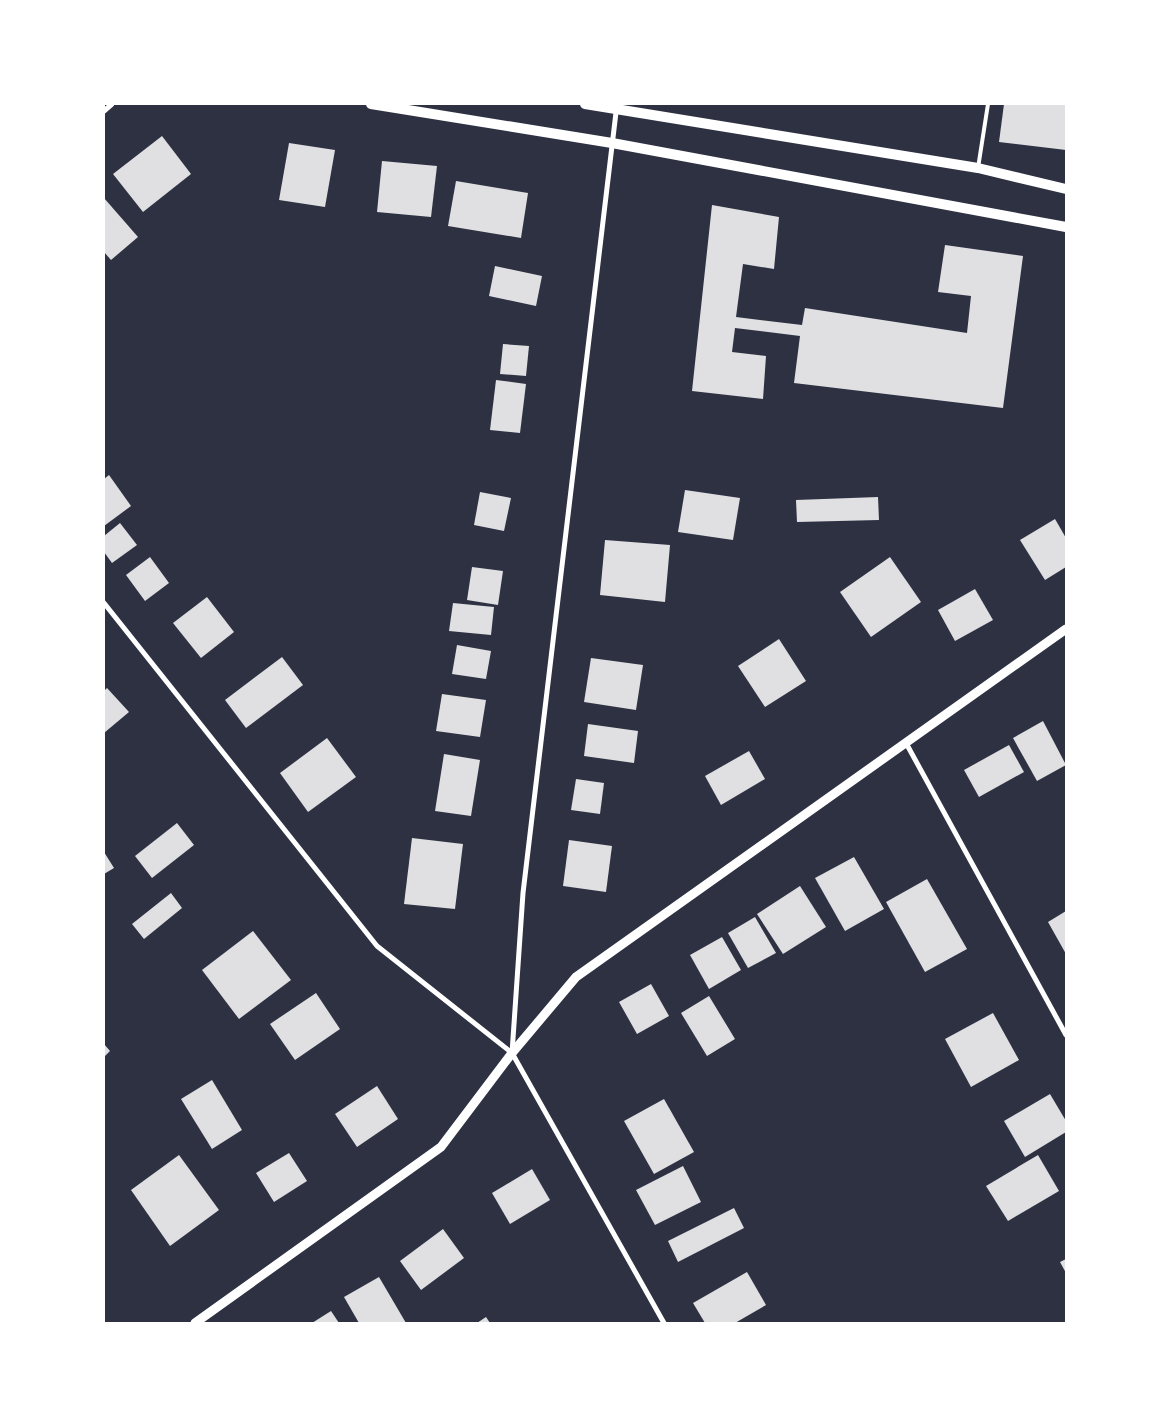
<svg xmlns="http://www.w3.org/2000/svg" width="1170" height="1427" font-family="Commissioner,sans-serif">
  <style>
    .building { fill: #e0e0e3 }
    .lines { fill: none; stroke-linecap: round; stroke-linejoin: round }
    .service { stroke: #fff; stroke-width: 4 }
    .minor { stroke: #fff; stroke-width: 5 }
    .tertiary { stroke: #fff; stroke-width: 9 }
    .secondary { stroke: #fff; stroke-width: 10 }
  </style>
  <rect width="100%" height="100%" fill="#2d3142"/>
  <!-- building -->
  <g class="building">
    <polygon points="1004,104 1066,104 1066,150 999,142"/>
    <polygon points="162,136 191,174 143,212 113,174"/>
    <polygon points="289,143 335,150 325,207 279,200"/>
    <polygon points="382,161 437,166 431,217 377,212"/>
    <polygon points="456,181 528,193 521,238 448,226"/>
    <polygon points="104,198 138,237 111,260 104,252"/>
    <polygon points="712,205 779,217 774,269 743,264 736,317 802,325 805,308 967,333 971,296 938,292 945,245 1023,256 1003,408 794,383 800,336 735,328 732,352 766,356 763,399 692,391"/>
    <polygon points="495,266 542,276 536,306 489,296"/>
    <polygon points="503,344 529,346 526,376 500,374"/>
    <polygon points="496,380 526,384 520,433 490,430"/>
    <polygon points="109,475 131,506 104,526 104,479"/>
    <polygon points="685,490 740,498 733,540 678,532"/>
    <polygon points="480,492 511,498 504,531 474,525"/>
    <polygon points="878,497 879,520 797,522 796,500"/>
    <polygon points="1055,519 1066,538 1066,567 1045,580 1020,540"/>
    <polygon points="120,523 137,545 112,563 104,552 104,536"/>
    <polygon points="605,540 670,545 665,602 600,595"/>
    <polygon points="150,557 169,583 145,601 126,575"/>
    <polygon points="890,557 921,602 871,637 840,592"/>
    <polygon points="472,567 503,571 498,605 467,600"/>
    <polygon points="975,589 993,620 955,641 938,610"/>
    <polygon points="207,597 234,632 201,658 173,623"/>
    <polygon points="453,603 494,607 491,635 449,631"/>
    <polygon points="779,639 806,681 765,707 738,666"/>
    <polygon points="457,645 491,651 486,679 452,674"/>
    <polygon points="282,657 303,685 246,728 225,700"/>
    <polygon points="591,658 643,665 636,710 584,702"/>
    <polygon points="107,688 129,712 104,733 104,691"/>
    <polygon points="442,694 486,700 480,737 436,731"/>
    <polygon points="1043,721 1066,765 1037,781 1013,738"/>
    <polygon points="588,724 638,731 634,763 584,756"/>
    <polygon points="327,738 356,777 308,812 280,773"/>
    <polygon points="1009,745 1024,772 979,797 964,770"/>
    <polygon points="749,751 765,779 721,805 705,776"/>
    <polygon points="444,754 480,760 471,816 435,811"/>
    <polygon points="576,779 604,783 600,814 571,810"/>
    <polygon points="177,823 194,845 152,878 135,856"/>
    <polygon points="412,838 463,844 455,909 404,904"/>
    <polygon points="569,840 612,846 606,892 563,886"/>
    <polygon points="104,852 114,868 104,874"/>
    <polygon points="854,857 884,909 845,931 815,878"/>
    <polygon points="927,879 967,949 925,972 886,902"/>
    <polygon points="800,886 826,927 783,954 757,914"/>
    <polygon points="171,893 182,908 144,939 132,924"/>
    <polygon points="1066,911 1066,954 1048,922"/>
    <polygon points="755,917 776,953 748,968 728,933"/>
    <polygon points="253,931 291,980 239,1019 202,970"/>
    <polygon points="722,937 741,970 709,989 690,955"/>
    <polygon points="651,984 669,1016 637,1034 619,1002"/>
    <polygon points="316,993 340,1029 295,1060 270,1024"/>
    <polygon points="709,996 735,1039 707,1056 681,1013"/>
    <polygon points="993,1013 1019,1060 971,1087 945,1039"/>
    <polygon points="104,1044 110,1051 104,1057"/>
    <polygon points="212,1080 242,1130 212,1149 181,1099"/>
    <polygon points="377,1086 398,1119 357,1147 335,1114"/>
    <polygon points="1050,1094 1066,1121 1066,1132 1025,1157 1004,1121"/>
    <polygon points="664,1099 694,1152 654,1174 624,1121"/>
    <polygon points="289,1153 307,1181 274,1202 256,1173"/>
    <polygon points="179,1155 219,1210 170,1246 131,1190"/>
    <polygon points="1038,1155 1059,1191 1008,1221 986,1186"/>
    <polygon points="683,1166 701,1202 655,1225 636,1190"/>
    <polygon points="532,1169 550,1200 510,1224 492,1193"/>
    <polygon points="734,1208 744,1228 678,1262 668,1241"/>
    <polygon points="443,1229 464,1258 421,1290 400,1261"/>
    <polygon points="1066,1259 1066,1273 1060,1262"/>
    <polygon points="747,1272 766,1305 735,1323 705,1323 693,1303"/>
    <polygon points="379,1277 406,1323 359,1323 344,1297"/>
    <polygon points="331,1311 339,1323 312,1323"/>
    <polygon points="486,1317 490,1323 477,1323"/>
  </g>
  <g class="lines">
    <!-- service -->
    <polyline class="service" points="978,168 988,104"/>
    <!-- minor -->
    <g class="minor">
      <polyline points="617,104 523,893 512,1053 664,1323"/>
      <polyline points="104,111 112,104"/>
      <polyline points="104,603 377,946 512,1053"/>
      <polyline points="906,743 1066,1035"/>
    </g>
    <!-- tertiary -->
    <polyline class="tertiary" points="195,1323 441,1147 512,1053 576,977 1066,629"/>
    <!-- secondary -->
    <g class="secondary">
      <polyline points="371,104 612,143 1066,227"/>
      <polyline points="585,104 978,168 1066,189"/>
    </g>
  </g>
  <!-- border -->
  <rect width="1170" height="1427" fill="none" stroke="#ffffff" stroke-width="210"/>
</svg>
